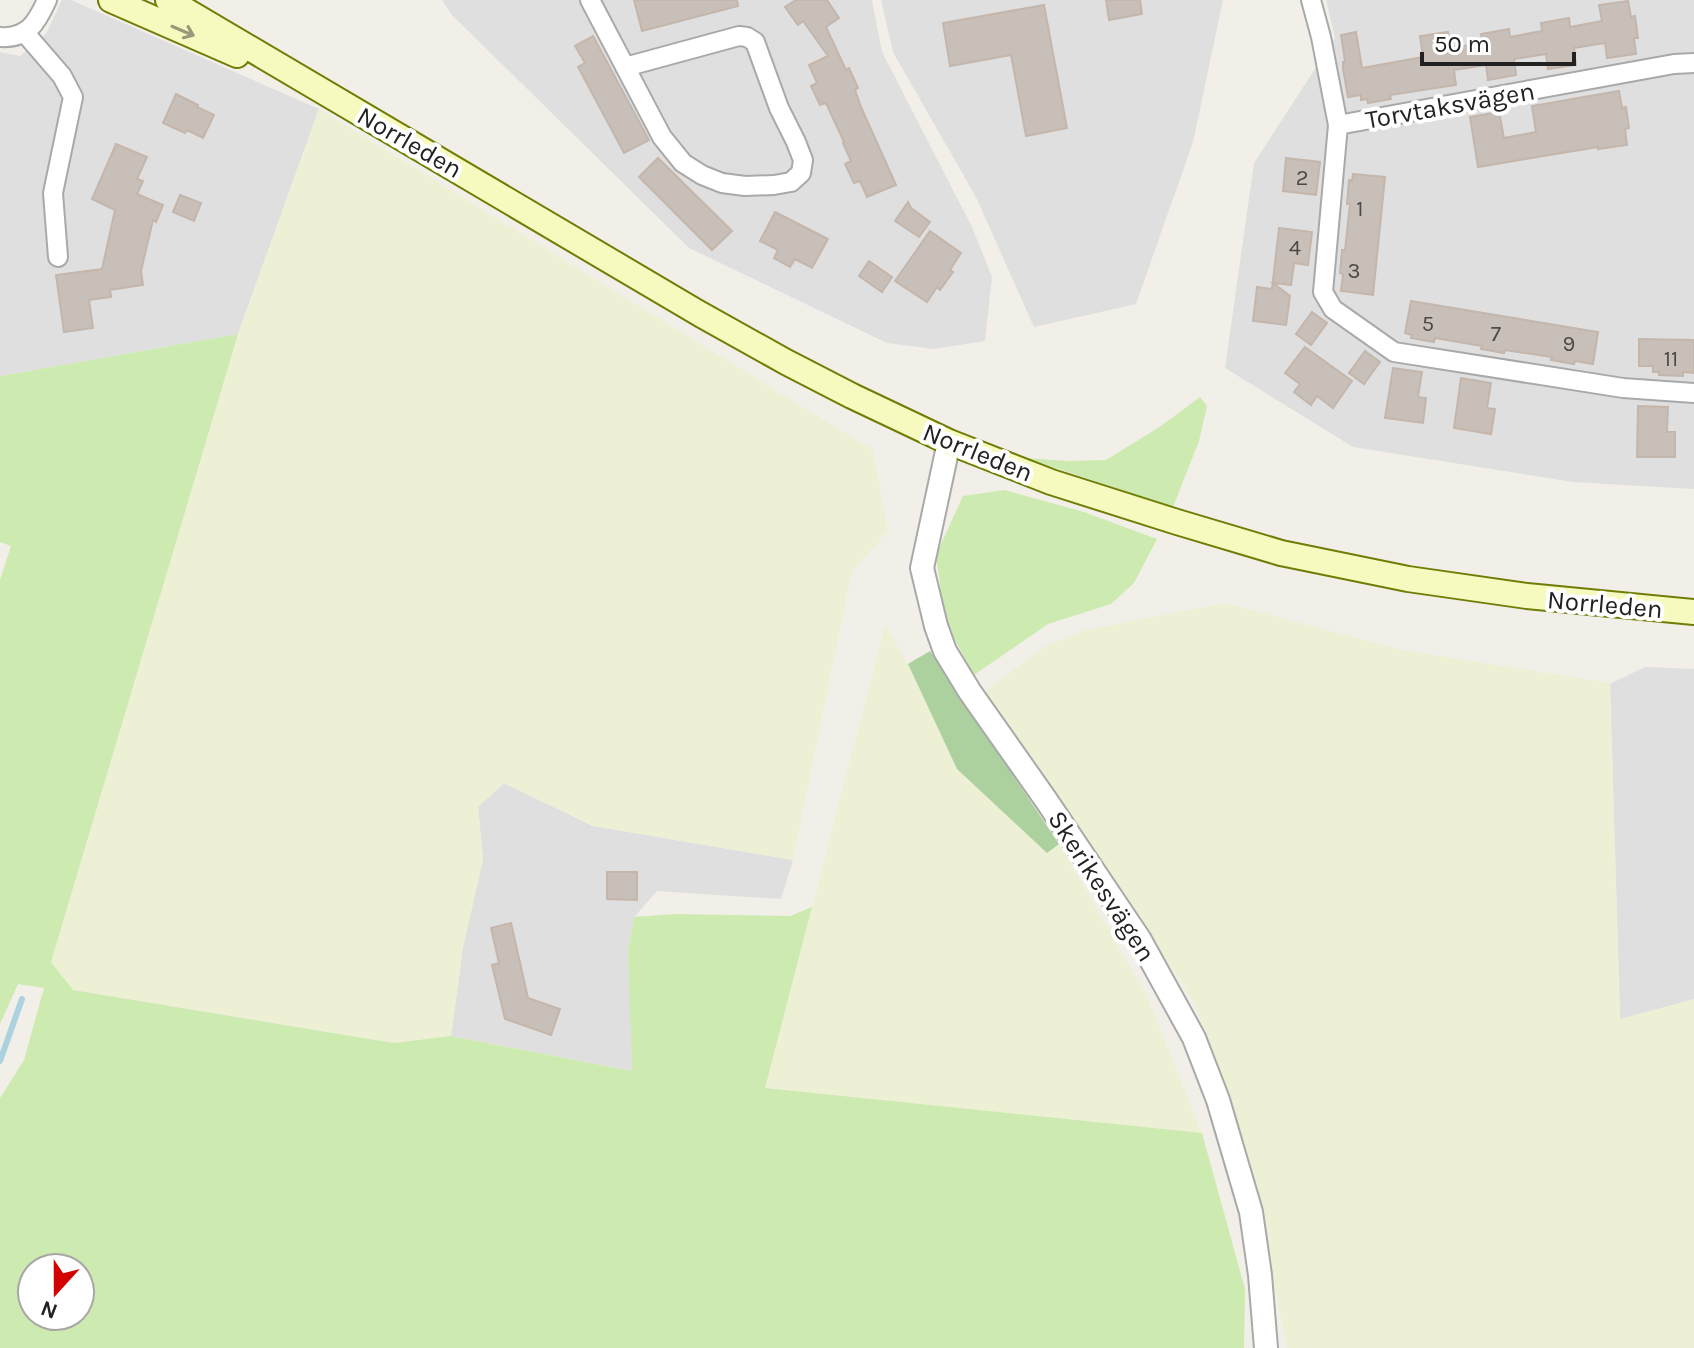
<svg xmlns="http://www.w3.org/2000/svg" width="1694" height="1348" font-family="Karla,sans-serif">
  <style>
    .residential { fill: #e0dfdf }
    .farmland { fill: #eef0d5 }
    .grass { fill: #cdebb0; fill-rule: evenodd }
    .forest { fill: #add19e }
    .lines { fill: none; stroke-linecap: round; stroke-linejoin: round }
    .stream { stroke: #aad3df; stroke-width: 6 }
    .building { fill: #c7bfb8; stroke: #c4b6ab; stroke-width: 2 }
    .minor-casing { stroke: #a9a9a9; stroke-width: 22 }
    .tertiary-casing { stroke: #a9a9a9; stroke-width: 26 }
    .secondary-casing { stroke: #707d05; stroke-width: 28 }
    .minor { stroke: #fff; stroke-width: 18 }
    .tertiary { stroke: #fff; stroke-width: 22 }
    .secondary { stroke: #f7fabf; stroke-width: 24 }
    .oneway { stroke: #979978 }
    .labels { text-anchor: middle; stroke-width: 8; stroke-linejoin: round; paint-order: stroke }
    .number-label { font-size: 22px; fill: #4b4948 }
    .street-label { font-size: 26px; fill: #222; stroke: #fff }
  </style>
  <rect width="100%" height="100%" fill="#f2efe9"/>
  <!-- residential -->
  <g class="residential">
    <polygon points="62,0 71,0 319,109 238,334 0,376 0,52 20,56 46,34"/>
    <polygon points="442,0 872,0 882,52 972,227 992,277 985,341 934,349 887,343 689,248 451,14"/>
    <polygon points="881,0 1223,0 1193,142 1136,304 1034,327 976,197 893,52"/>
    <polygon points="1326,0 1694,0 1694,489 1573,482 1353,447 1225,368 1254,163 1335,38"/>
    <polygon points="1645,667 1694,669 1694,999 1620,1020 1610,684"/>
    <polygon points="504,783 593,826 793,860 781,899 657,891 634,917 628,950 633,1071 451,1036 463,947 483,859 478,807"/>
  </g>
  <!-- farmland -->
  <g class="farmland">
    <polygon points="319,109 873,450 888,531 852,572 793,860 593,826 504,783 478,807 483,859 463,947 451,1036 394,1043 73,990 51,962 238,334"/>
    <polygon points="1225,603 1403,650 1610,683 1620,1019 1694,999 1694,1348 1287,1348 1246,1153 1194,1002 985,691 1047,645 1086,630"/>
    <polygon points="885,624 908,664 957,769 1047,852 1059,844 1148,998 1202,1133 765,1088"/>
  </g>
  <!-- grass -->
  <g class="grass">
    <path d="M238,334L51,962L73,990L394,1043L451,1036L632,1071L628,950L634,917L675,914L790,916L812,907L765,1088L1202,1133L1245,1289L1244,1348H0V1098L24,1060L44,988L18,984L0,1024V580L11,546L0,542V376ZM32,1268H80V1316H32Z"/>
    <polygon points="1200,397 1207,406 1199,441 1173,507 1025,458 1069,461 1106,460 1161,426"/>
    <polygon points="1004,490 1084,512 1157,539 1134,583 1111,604 1048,624 974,675 945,622 936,555 963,496"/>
  </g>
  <!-- forest -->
  <polygon class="forest" points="930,651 1059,844 1047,853 957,769 908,664"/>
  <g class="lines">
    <!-- stream -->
    <polyline class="stream" points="0,1061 22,999"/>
  </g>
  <!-- building -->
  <g class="building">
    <polygon points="634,0 737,0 738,6 642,31"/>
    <polygon points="796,0 827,0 839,18 826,27 846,70 849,68 858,88 855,90 861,107 896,185 867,197 860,181 854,183 845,164 851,161 843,143 844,142 826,103 820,105 811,86 817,83 809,65 828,56 803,21 798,25 785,7"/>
    <polygon points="1106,0 1140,0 1142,14 1109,20"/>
    <polygon points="1628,1 1631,17 1635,16 1638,38 1634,38 1636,54 1607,58 1605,43 1574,48 1576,65 1548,69 1546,54 1514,59 1516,75 1488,80 1486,65 1454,70 1456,85 1390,95 1391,99 1368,103 1367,99 1361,100 1361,95 1348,97 1343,69 1343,62 1345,61 1341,35 1356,32 1362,68 1423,57 1420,36 1448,32 1451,48 1483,43 1481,34 1509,29 1510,37 1542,31 1541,23 1569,18 1570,27 1602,21 1599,5"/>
    <polygon points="1044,5 1067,128 1026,136 1011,55 950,66 943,23"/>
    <polygon points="593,36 649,140 624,153 578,67 585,63 575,46"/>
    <polygon points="1619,91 1622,108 1626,107 1629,128 1625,129 1627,145 1598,149 1598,147 1478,167 1470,117 1499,112 1504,138 1536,132 1532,106"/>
    <polygon points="176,94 198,105 197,107 214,115 203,138 187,130 185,133 163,123"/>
    <polygon points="116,144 147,157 137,179 143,181 137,194 163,205 156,222 153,220 141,271 143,285 110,290 111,297 89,300 93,328 64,332 56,275 102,269 115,210 92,199"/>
    <polygon points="658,158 732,231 712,250 639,177"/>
    <polygon points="1286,158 1320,162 1316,195 1283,191"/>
    <polygon points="1353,174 1385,177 1373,295 1341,291 1343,274 1340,273 1342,250 1345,250 1350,204 1347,204 1349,180 1352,181"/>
    <polygon points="180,195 201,203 194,221 173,212"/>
    <polygon points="908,202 911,208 930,222 919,237 895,221"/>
    <polygon points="775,212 828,239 812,268 795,259 790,267 774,258 778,250 760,241"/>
    <polygon points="1279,228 1312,232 1308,265 1294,263 1291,285 1273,283 1290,296 1286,325 1253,321 1257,287 1272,289"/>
    <polygon points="930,231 961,253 950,270 953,272 940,290 937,287 927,302 895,281"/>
    <polygon points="869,261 892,277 882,292 859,276"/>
    <polygon points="1411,301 1598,332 1593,364 1575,361 1574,364 1551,360 1552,357 1505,350 1504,353 1481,349 1482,346 1435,338 1434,342 1411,338 1412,335 1405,333"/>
    <polygon points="1312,312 1327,323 1311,345 1296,334"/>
    <polygon points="1639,339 1694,340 1694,373 1683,372 1683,376 1659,375 1659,372 1653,372 1653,366 1639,366"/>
    <polygon points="1305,347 1352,381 1333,408 1317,396 1311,405 1294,392 1300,384 1285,373"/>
    <polygon points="1365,351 1380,362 1364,384 1349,373"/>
    <polygon points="1393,368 1422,372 1418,397 1426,398 1423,423 1385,418"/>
    <polygon points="1461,378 1491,383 1487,408 1495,409 1491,434 1454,428"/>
    <polygon points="1638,406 1668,407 1667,432 1675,432 1675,457 1637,457"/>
    <polygon points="607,872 637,872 637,900 607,899"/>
    <polygon points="511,923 528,998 560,1009 551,1035 505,1019 492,965 499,963 491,928"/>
  </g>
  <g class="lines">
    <!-- minor casing -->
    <g class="minor-casing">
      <g id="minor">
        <polyline points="590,0 662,137 683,163 702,175 722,183 745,186 774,185 791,182 801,173 803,160 796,142 779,108 755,42 747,37 739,36 625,67"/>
        <polyline points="1311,0 1321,37 1338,125"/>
        <polyline points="24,32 62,76 73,97 53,193 58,257"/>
        <path d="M0,37C28,39 37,22 47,0"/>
        <polyline points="1694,63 1674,64 1338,125 1323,292 1333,309 1394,352 1623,388 1694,393"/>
      </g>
    </g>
    <!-- tertiary casing -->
    <g class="tertiary-casing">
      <polyline id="tertiary" points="949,442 922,568 936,626 945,651 970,692 1046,800 1140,940 1194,1038 1218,1100 1251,1212 1260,1275 1266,1348"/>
    </g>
    <!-- secondary casing -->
    <g class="secondary-casing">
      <g id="secondary">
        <polyline points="111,0 237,55"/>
        <polyline points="168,0 700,314 786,362 852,396 949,442 1051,482 1177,522 1281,553 1408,579 1527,596 1694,612"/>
      </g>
    </g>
    <!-- minor -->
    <use href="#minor" class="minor"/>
    <!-- tertiary -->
    <use href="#tertiary" class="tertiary"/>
    <!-- secondary -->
    <use href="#secondary" class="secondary"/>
  </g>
  <!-- one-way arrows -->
  <defs><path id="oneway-shaft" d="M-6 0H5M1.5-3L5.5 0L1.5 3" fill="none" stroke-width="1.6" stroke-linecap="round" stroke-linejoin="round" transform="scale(2)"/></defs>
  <use class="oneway" href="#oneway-shaft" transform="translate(183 31) rotate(23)"/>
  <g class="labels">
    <!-- number labels -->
    <g class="number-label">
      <text x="1302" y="185">2</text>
      <text x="1360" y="216">1</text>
      <text x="1295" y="255">4</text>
      <text x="1354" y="278">3</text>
      <text x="1428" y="331">5</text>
      <text x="1496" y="341">7</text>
      <text x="1569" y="351">9</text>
      <text x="1671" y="366">11</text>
    </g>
    <!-- street labels -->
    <g class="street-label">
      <text transform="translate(1450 105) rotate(-10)" y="9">Torvtaksvägen</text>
      <text transform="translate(410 142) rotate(30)" y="9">Norrleden</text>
      <text transform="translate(978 452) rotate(22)" y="9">Norrleden</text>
      <text transform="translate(1605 604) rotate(5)" y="9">Norrleden</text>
      <text transform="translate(1102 886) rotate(57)" y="9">Skerikesvägen</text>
    </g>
  </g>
  <!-- north arrow -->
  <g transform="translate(56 1292) rotate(201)"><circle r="38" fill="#ffffff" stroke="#a7a7a7" stroke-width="2"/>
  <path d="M0-6L14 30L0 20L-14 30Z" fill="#d40000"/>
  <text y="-12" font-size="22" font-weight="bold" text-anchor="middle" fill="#222222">N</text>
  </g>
  <!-- scale -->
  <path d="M1422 52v12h152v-12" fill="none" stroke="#222222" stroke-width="4"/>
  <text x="1434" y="52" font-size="24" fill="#222222" stroke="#ffffff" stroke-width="6" paint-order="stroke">50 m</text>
</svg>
